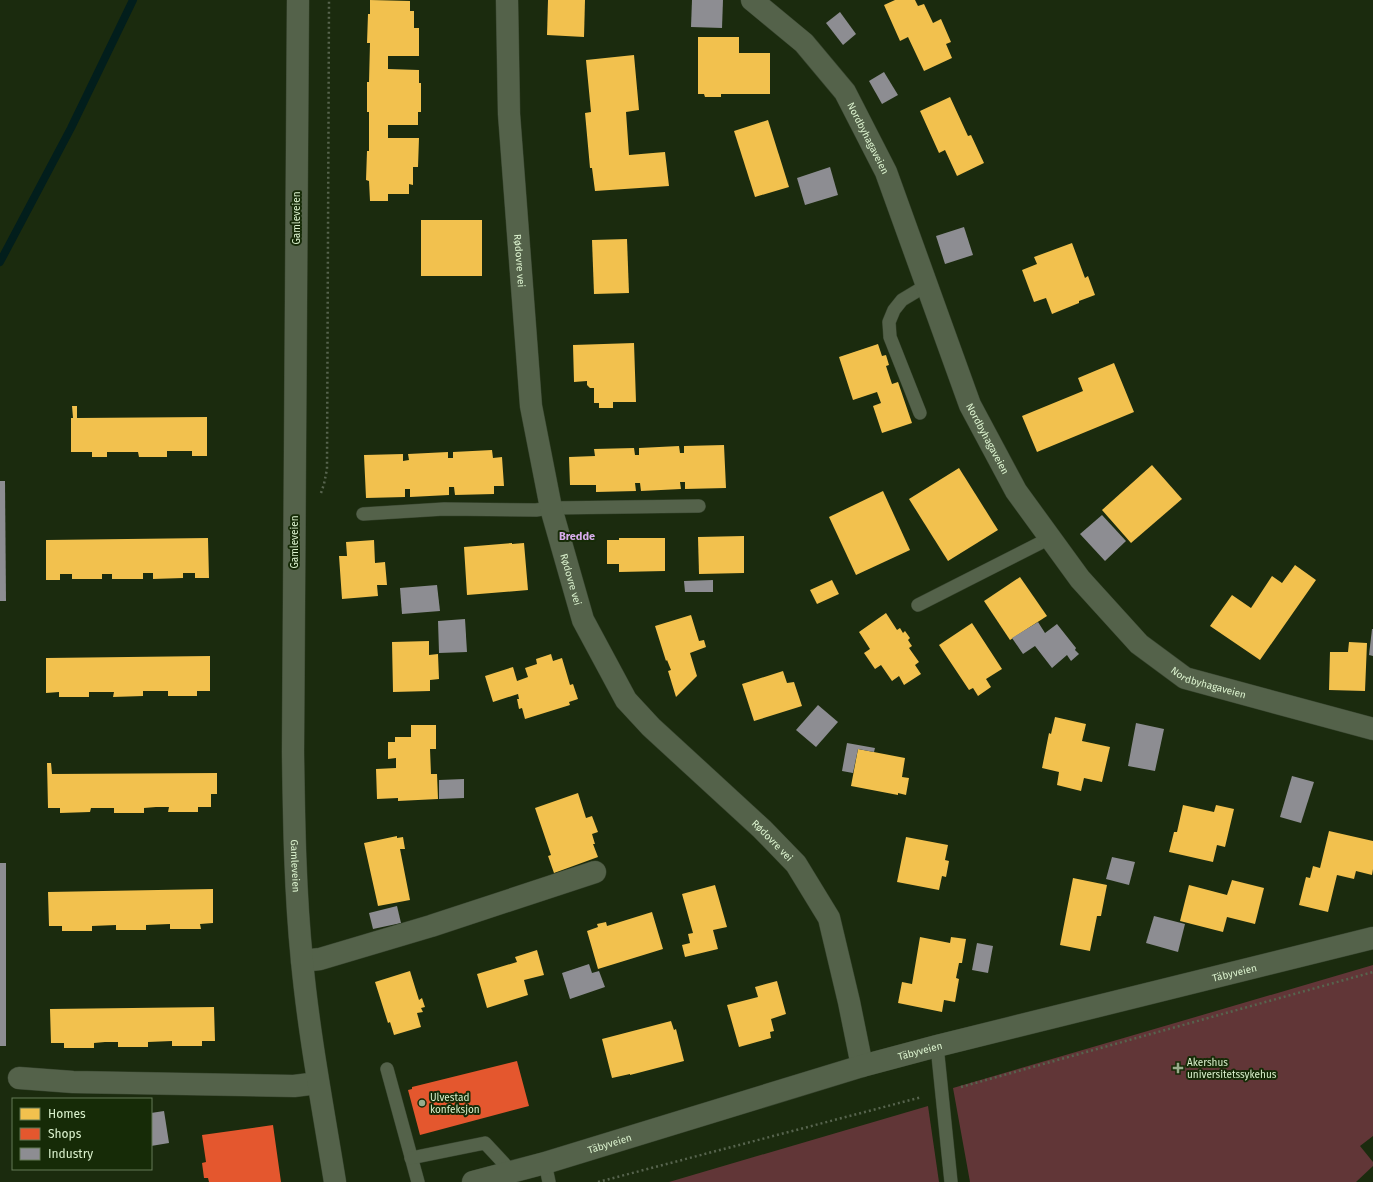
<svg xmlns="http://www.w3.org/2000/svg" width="1373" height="1182" font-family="'Fira Sans',sans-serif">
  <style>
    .green { fill: #613637 }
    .homes { fill: #f2c14e }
    .shops { fill: #e4572e }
    .industry { fill: #8d8d92 }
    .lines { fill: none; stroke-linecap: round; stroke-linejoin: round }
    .stream { stroke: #021e1c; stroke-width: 8 }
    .service-casing { stroke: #37442e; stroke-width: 14 }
    .minor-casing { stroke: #37442e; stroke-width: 23 }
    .tertiary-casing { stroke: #37442e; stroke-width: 23 }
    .secondary-casing { stroke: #37442e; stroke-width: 23 }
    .path { stroke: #57644e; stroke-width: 2.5; stroke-dasharray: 2 3; stroke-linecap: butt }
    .service { stroke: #54624a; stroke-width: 13 }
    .minor { stroke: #54624a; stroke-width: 22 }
    .tertiary { stroke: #54624a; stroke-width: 22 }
    .secondary { stroke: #54624a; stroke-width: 22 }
    .poi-dot { fill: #98ac8b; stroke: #162b07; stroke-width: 1.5 }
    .labels { text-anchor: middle; stroke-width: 4; stroke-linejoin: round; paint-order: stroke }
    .street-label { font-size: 10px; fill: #dbf2ce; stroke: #162b07 }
    .poi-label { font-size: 10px; fill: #dbf2ce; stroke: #162b07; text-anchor: start }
    .neighbourhood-label { font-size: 11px; font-weight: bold; fill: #d9aded; stroke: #162b07 }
  </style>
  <rect width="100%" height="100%" fill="#1b2b0e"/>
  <!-- green -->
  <g class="green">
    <polygon points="1373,965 1373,1136 1360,1146 1373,1162 1373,1166 1356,1182 970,1182 953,1088"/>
    <polygon points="928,1106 939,1182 669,1182"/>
  </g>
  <!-- homes -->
  <g class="homes">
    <polygon points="370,0 410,1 410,11 414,11 414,28 419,28 419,56 388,56 388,69 419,70 419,83 421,83 421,112 418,112 418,125 388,125 388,138 419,138 418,167 413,167 413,185 409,184 409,194 388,194 388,201 370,201 369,181 366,180 367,151 369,151 369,112 367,112 367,82 369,82 370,43 367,43 368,14 370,14"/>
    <polygon points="548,0 585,0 584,37 547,35"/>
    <polygon points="895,0 915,0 918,6 924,4 933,23 941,19 951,42 946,44 952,58 924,71 908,37 900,41 884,5"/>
    <polygon points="698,37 739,37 739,53 770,53 770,94 721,94 721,97 705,97 704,94 698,94"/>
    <polygon points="634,55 639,110 626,112 629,155 665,152 669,186 595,191 592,168 590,168 585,113 591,112 586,60"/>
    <polygon points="950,97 968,136 971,135 984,163 957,176 945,150 939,153 920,111"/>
    <polygon points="768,120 789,187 755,197 734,131"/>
    <rect x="421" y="220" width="61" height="56"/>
    <polygon points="627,239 629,293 594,294 592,240"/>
    <polygon points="1072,243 1085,278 1088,276 1095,295 1079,301 1079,303 1052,314 1046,298 1034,302 1022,270 1037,264 1034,257"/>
    <polygon points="634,343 636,402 613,402 613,408 599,408 599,403 594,403 594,388 590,388 587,385 587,381 574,382 573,345"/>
    <polygon points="878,344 882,356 886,355 889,365 886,366 892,384 898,382 912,423 882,433 873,406 881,403 877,392 853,400 839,357"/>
    <polygon points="1114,363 1134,412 1037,452 1022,416 1083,391 1078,378"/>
    <polygon points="72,406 77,406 77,418 207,417 207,456 192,456 192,451 167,451 167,457 139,457 138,452 107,452 107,457 92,457 92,452 71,452 71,418 73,418"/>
    <polygon points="724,445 726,488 685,489 685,482 680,482 681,489 641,491 640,483 635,483 636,491 596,492 596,485 570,485 569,457 595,456 594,449 634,448 635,455 639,455 639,448 679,446 680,453 684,453 684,446"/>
    <polygon points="492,450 493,458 502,457 504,486 494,486 494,494 455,495 454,487 449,487 449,495 410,497 410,489 405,489 405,497 366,498 364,455 403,454 403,461 409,460 408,454 448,452 448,458 453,458 453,452"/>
    <polygon points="1152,465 1182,499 1131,543 1102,510"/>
    <polygon points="959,468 998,530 948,561 909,499"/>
    <polygon points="883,491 910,550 856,575 829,517"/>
    <polygon points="744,536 744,573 699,574 698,537"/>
    <polygon points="208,538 209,578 195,578 195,573 183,573 183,578 153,579 153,573 143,573 143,579 112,579 112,574 102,574 102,579 72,579 72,574 60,574 60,580 46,580 46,540"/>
    <polygon points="619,538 665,538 665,571 619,572 619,564 607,564 607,540 619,540"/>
    <polygon points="374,540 375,563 385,562 387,585 377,585 378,596 342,599 339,556 347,556 346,542"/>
    <polygon points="512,543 512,544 524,543 528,590 467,595 464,547"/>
    <polygon points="1295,565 1316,580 1260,660 1210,626 1232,595 1251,608 1272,576 1282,583"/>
    <polygon points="1020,577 1047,616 1010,640 984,601"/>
    <polygon points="832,580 839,594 817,604 810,590"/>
    <polygon points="886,613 897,630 900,628 903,633 905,631 910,638 908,640 912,646 909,648 919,662 915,665 921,674 904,685 899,676 892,681 881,665 875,669 864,653 870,649 859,632"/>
    <polygon points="691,615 699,641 704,640 706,647 690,653 697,676 676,697 668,671 671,670 667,660 666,661 655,626"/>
    <polygon points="972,623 1002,669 986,679 991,687 978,696 973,688 969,690 939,645"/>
    <polygon points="429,641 429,655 438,654 439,679 430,680 430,691 393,692 392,642"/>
    <polygon points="1349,642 1367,643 1365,691 1329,690 1330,652 1348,652"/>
    <polygon points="551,654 553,661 562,658 570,685 573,684 578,699 569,702 570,705 525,719 522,708 519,709 517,699 519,699 518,694 493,702 485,676 513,667 517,681 528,677 525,668 537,664 536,659"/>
    <polygon points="210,656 210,691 197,691 197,696 168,696 168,691 143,691 143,696 113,697 114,692 89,692 89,697 59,697 59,692 46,693 46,658"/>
    <polygon points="783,671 787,683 794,682 802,706 754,721 742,684"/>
    <polygon points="1055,717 1086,724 1082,741 1110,747 1102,782 1084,778 1081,791 1057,785 1059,772 1042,768 1049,733 1051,734"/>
    <polygon points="411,725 436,725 436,749 430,749 431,774 437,774 438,799 398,801 398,798 377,799 376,769 396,768 396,758 388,759 388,742 395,742 395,737 411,737"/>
    <polygon points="858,749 905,758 902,777 909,778 906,795 898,793 898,795 851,786"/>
    <polygon points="47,763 51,763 52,774 217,773 217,794 211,794 211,807 198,807 198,812 168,812 169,807 156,807 144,808 144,813 114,813 114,808 91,808 90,812 60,813 60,808 48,808"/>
    <polygon points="578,793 586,818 592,816 598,832 592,834 595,844 593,844 598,857 554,873 548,856 551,855 535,808"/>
    <polygon points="1183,805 1214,812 1216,805 1234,809 1225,847 1217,845 1213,862 1169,852 1174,832 1177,832"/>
    <polygon points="1329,831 1373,841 1373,869 1372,875 1356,871 1354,879 1337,875 1328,912 1299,905 1306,877 1310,878 1313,866 1320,868"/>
    <polygon points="397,836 397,838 403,837 405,849 400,849 410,900 378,906 364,843"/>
    <polygon points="906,837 948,845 945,860 949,861 946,877 942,876 939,890 897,882"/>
    <polygon points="1073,878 1107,885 1101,916 1097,916 1090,951 1060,945"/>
    <polygon points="1232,880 1264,888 1255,924 1227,917 1223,932 1180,921 1189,885 1227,895"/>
    <polygon points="715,885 727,927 713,930 718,949 685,957 682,945 690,943 688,934 693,933 682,894"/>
    <polygon points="213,889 213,923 200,924 201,929 170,929 170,924 146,925 146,930 116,930 116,925 92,926 92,931 62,931 62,926 49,926 48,892"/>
    <polygon points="652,912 663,949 598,969 587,931 598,927 597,924 606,922 607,926"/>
    <polygon points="920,937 950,943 951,937 966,939 962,963 959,963 956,978 959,979 955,1002 944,1000 942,1012 898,1003 902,982 912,984"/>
    <polygon points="537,950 544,975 524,980 528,995 487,1008 477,974 517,962 515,957"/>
    <polygon points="410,971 419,1000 422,998 425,1007 421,1008 423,1012 417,1013 421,1027 394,1035 390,1022 388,1023 375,982"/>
    <polygon points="777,981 786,1014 771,1019 774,1031 770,1032 771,1038 739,1047 727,1005 758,997 755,987"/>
    <polygon points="214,1007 215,1041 202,1041 202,1046 172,1046 172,1041 148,1042 148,1047 118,1047 118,1042 105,1042 94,1043 94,1048 64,1048 64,1043 51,1043 50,1009"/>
    <polygon points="671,1021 674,1030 676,1029 684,1061 630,1075 630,1074 612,1078 602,1039"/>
  </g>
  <!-- shops -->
  <g class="shops">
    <polygon points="517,1061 529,1106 420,1135 408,1090 412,1089 412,1087"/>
    <polygon points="273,1125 281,1182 209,1182 208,1178 204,1178 202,1163 206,1162 202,1135"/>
  </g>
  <!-- industry -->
  <g class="industry">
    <polygon points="692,0 723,0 722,28 691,27"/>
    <polygon points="840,12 856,34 843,45 826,23"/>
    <polygon points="884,72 898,95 882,104 869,81"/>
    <polygon points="830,167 838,195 805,205 797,178"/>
    <polygon points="964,227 973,255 945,264 936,236"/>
    <polygon points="0,481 5,481 6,601 0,601"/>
    <polygon points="1102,515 1126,541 1105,561 1080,534"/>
    <polygon points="713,580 713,592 685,592 684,581"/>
    <polygon points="437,585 440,611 402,614 400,588"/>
    <polygon points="465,619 467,652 439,653 438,621"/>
    <polygon points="1038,622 1045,633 1057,624 1076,648 1075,650 1079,654 1071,661 1067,655 1052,668 1035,646 1023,654 1012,638"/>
    <polygon points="1372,629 1373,629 1373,656 1369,655"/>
    <polygon points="818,705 838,722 816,747 796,730"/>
    <polygon points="1136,723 1164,729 1155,771 1128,766"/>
    <polygon points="847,743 875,748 874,752 858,749 853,773 842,771"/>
    <polygon points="1292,776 1314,782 1301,823 1280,817"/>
    <polygon points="464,779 464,798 439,799 439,780"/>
    <polygon points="1112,857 1135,862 1129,885 1106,879"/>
    <rect x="0" y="863" width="6" height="183"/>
    <polygon points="397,906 401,923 373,929 369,913"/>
    <polygon points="1154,916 1185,924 1178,952 1146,943"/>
    <polygon points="977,943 993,946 988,973 972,970"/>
    <polygon points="589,964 592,973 599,971 605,987 570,999 562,973"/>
    <polygon points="164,1111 169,1143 151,1146 151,1113"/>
  </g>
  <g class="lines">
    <!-- stream -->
    <polyline class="stream" points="0,262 71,128 133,0"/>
    <!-- service casing -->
    <g class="service-casing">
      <g id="service">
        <polyline points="920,413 890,337 889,322 894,310 902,300 927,285"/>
        <polyline points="363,514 444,509 536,510 551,508 699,506"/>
        <polyline points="918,605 1050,538"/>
        <polyline points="937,1046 951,1182"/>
        <polyline points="387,1069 418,1182"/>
        <polyline points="411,1158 485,1143 512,1172"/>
        <polyline points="545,1163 549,1182"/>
      </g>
    </g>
    <!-- minor casing -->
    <g class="minor-casing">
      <g id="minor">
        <path id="s1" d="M507,0L509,114L531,406L551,508L583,620L626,700L651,727L762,829L796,864L829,918L849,1002L862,1066"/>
        <path id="s2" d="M752,0L804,43L845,92L886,172L970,405L1016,491L1080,579L1139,644L1185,678L1373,729"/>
        <polyline points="302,961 320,959 431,926 595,872"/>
        <polyline points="19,1078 73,1082 294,1086 318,1083"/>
      </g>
    </g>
    <!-- tertiary casing -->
    <g class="tertiary-casing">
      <g id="tertiary">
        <path id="s3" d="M473,1182L545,1163L862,1066L937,1046L1373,938"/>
      </g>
    </g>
    <!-- secondary casing -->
    <g class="secondary-casing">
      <g id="secondary">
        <path id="s4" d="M298,0L293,752C294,822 295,892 302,961C309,1035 323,1108 335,1182"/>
      </g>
    </g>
    <!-- path -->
    <g class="path">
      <polyline points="321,493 324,484 327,469 329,0"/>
      <polyline points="961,1087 1373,972"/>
      <polyline points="598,1182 922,1097"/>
    </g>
    <!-- service -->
    <use href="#service" class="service"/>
    <!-- minor -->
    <use href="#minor" class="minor"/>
    <!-- tertiary -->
    <use href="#tertiary" class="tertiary"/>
    <!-- secondary -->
    <use href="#secondary" class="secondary"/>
  </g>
  <!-- markers -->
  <g class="poi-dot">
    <path d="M1176 1062h4v4h4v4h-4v4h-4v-4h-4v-4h4z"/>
    <circle cx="422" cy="1103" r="4"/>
  </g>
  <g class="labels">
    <!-- street labels -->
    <g class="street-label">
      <text dy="4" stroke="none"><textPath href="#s2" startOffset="183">Nordbyhagaveien</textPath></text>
      <text transform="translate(296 218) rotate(-90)" y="4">Gamleveien</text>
      <text dy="4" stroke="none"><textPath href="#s1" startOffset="261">Rødovre vei</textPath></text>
      <text dy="4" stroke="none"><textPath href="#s2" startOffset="507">Nordbyhagaveien</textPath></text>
      <text transform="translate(294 542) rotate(-90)" y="4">Gamleveien</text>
      <text dy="4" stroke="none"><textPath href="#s1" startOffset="585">Rødovre vei</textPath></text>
      <text dy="4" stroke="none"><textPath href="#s2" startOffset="844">Nordbyhagaveien</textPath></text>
      <text dy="4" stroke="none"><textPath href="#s1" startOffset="921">Rødovre vei</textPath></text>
      <text dy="4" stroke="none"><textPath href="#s4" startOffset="866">Gamleveien</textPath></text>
      <text dy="4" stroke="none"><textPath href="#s3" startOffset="790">Täbyveien</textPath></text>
      <text dy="4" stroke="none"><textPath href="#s3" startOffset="466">Täbyveien</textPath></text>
      <text dy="4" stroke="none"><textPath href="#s3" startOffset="142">Täbyveien</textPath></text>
    </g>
    <!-- poi labels -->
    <g class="poi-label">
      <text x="1187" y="1066">Akershus<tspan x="1187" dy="12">universitetssykehus</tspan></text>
      <text x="430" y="1101">Ulvestad<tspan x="430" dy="12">konfeksjon</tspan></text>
    </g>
    <!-- neighbourhood labels -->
    <g class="neighbourhood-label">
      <text x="577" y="540">Bredde</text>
    </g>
  </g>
  <!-- legend -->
  <rect x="12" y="1098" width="140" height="72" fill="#162b07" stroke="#657b57"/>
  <rect x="20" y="1108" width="20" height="12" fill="#f2c14e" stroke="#657b57"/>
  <text x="48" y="1118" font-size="12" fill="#dbf2ce">Homes</text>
  <rect x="20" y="1128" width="20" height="12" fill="#e4572e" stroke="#657b57"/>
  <text x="48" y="1138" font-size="12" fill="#dbf2ce">Shops</text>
  <rect x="20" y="1148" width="20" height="12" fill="#8d8d92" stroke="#657b57"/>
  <text x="48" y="1158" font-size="12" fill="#dbf2ce">Industry</text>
</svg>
